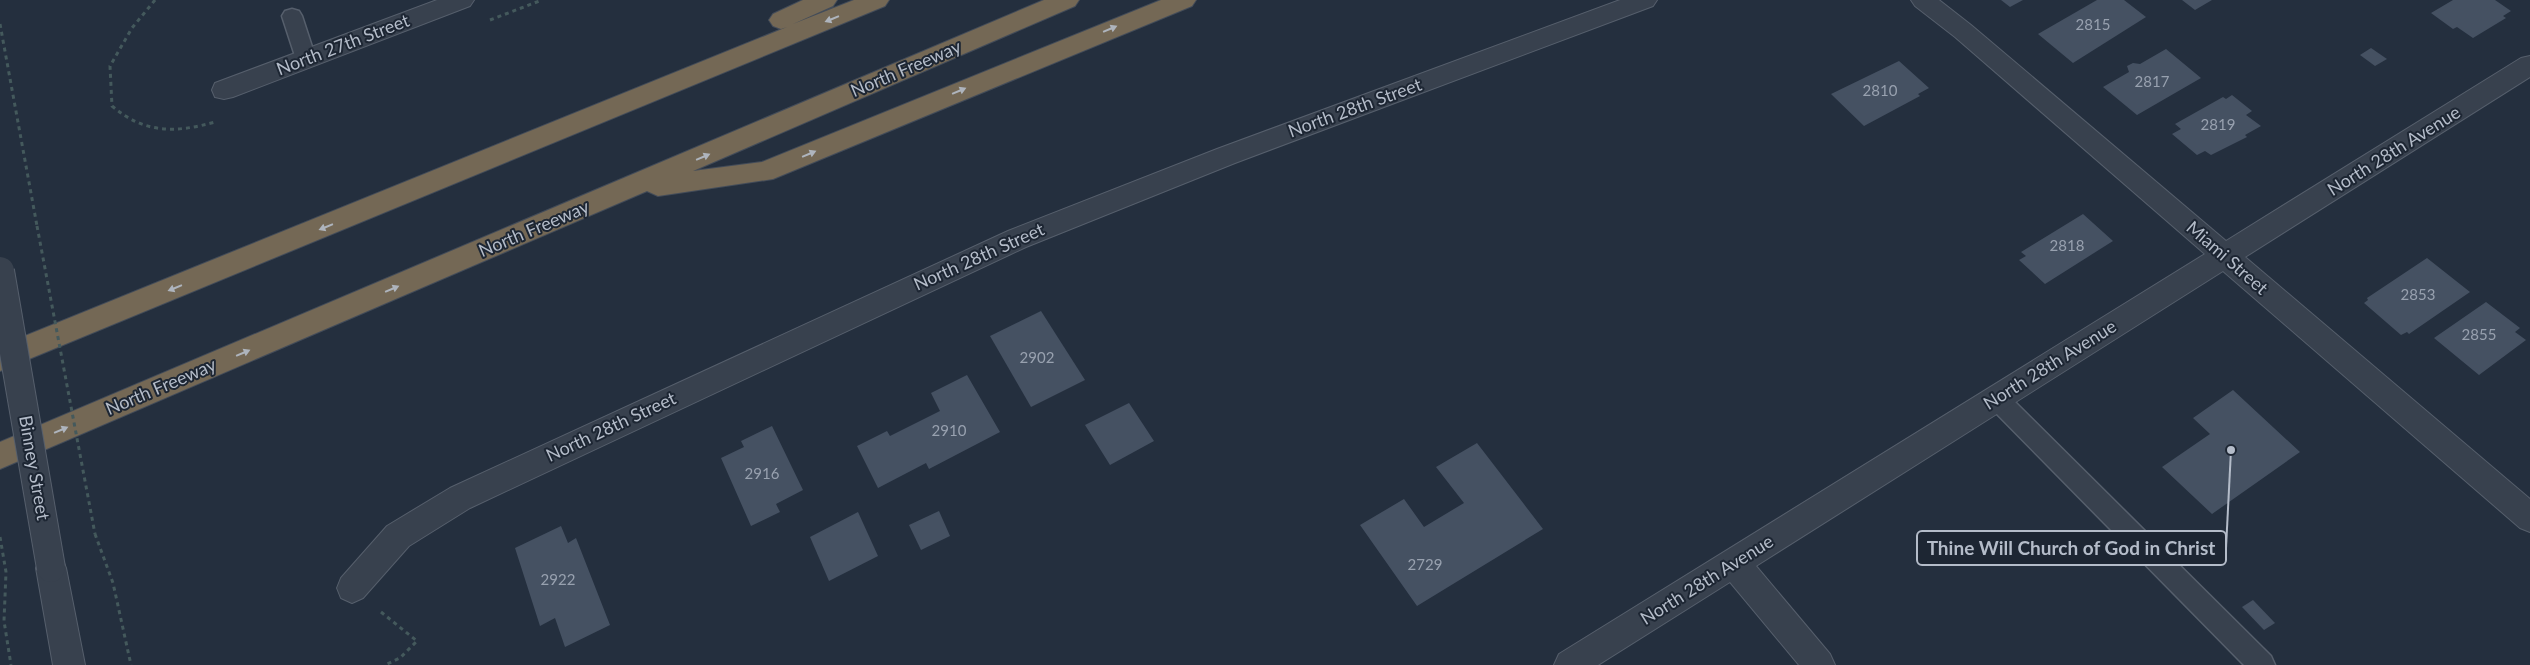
<svg xmlns="http://www.w3.org/2000/svg" width="2530" height="665" font-family="Lato,sans-serif">
  <style>
    .building { fill: #455162 }
    .lines { fill: none; stroke-linecap: round; stroke-linejoin: round }
    .service-casing { stroke: #565f6c; stroke-width: 3 }
    .minor-casing { stroke: #565f6c; stroke-width: 2 }
    .tertiary-casing { stroke: #565f6c; stroke-width: 2 }
    .motorway-casing { stroke: #434c59; stroke-width: 2 }
    .path { stroke: #44595c; stroke-width: 3; stroke-dasharray: 4 4; stroke-linecap: butt }
    .service { fill: #38414e; fill-rule: evenodd }
    .minor { fill: #38414e; fill-rule: evenodd }
    .tertiary { fill: #38414e; fill-rule: evenodd }
    .motorway { fill: #746855; fill-rule: evenodd }
    .tertiary-bridge-casing { stroke: #565f6c; stroke-width: 30; stroke-linecap: butt }
    .path-bridge { stroke: #44595c; stroke-width: 3; stroke-dasharray: 4 4; stroke-linecap: butt }
    .tertiary-bridge { stroke: #38414e; stroke-width: 28 }
    .oneway { fill: #aeb4bd }
    .labels { text-anchor: middle; stroke-width: 4; stroke-linejoin: round; paint-order: stroke }
    .number-label { font-size: 15px; fill: #98a1af }
    .street-label { font-size: 18px; fill: #b4bcc9; stroke: #1d2633 }
    .leader { fill: none; stroke: #b4bcc9; stroke-width: 2 }
    .callout-dot { fill: #b4bcc9; stroke: #1d2633; stroke-width: 2 }
    .callout { fill: #1d2633; stroke: #b4bcc9; stroke-width: 2 }
    .callout-label { font-size: 19px; text-anchor: middle; font-weight: bold; fill: #b4bcc9 }
  </style>
  <rect width="100%" height="100%" fill="#242f3e"/>
  <!-- building -->
  <g class="building">
    <polygon points="2001,0 2023,0 2010,7"/>
    <polygon points="2097,0 2124,0 2146,17 2073,63 2038,34"/>
    <polygon points="2182,0 2212,0 2195,10"/>
    <polygon points="2453,0 2495,0 2511,11 2503,16 2506,18 2473,38 2457,27 2453,29 2431,13"/>
    <polygon points="2371,48 2387,59 2375,66 2360,55"/>
    <polygon points="2166,49 2201,78 2137,115 2103,87 2129,72 2127,66 2133,63 2140,64"/>
    <polygon points="1899,61 1929,88 1918,94 1920,96 1864,126 1831,94"/>
    <polygon points="2232,95 2252,111 2246,115 2261,126 2245,135 2247,137 2211,155 2205,151 2197,155 2172,134 2181,129 2175,124 2223,97 2226,99"/>
    <polygon points="2083,214 2113,241 2045,284 2019,260 2026,256 2021,252"/>
    <polygon points="2427,258 2470,292 2409,334 2407,332 2401,335 2364,303 2368,300 2367,298"/>
    <polygon points="2486,302 2520,328 2515,332 2526,340 2479,375 2434,338"/>
    <polygon points="1041,311 1085,380 1031,407 990,336"/>
    <polygon points="967,375 1000,432 929,469 926,463 878,488 857,446 887,431 890,436 940,411 931,393"/>
    <polygon points="2233,390 2300,452 2212,514 2162,467 2210,434 2193,418"/>
    <polygon points="1129,403 1154,441 1110,465 1085,425"/>
    <polygon points="772,426 803,490 776,504 780,512 751,526 721,458 744,447 741,441"/>
    <polygon points="1477,443 1543,529 1417,606 1360,525 1404,499 1424,527 1464,503 1436,467"/>
    <polygon points="939,511 950,536 921,550 909,525"/>
    <polygon points="858,512 878,556 829,581 810,537"/>
    <polygon points="561,526 568,543 576,538 610,625 565,647 555,618 540,626 515,548"/>
    <polygon points="2253,600 2275,623 2264,630 2242,607"/>
  </g>
  <g class="lines">
    <!-- service casing -->
    <g class="service-casing">
      <g id="service">
        <polygon points="292,9 299,11 302,16 316,59 313,64 306,67 299,64 296,59 282,16 285,11"/>
        <polygon points="1997,389 2005,392 2271,656 2275,665 2244,665 1989,406 1985,399 1989,392"/>
      </g>
    </g>
    <!-- minor casing -->
    <g class="minor-casing">
      <g id="minor">
        <polygon points="437,0 474,0 470,6 233,97 224,99 215,97 212,90 215,83"/>
        <polygon points="1620,0 1657,0 1653,6 1235,163 1026,247 470,508 409,546 363,598 352,603 341,598 337,588 341,578 387,526 450,488 1008,231 1217,149"/>
        <polygon points="1911,0 1939,0 1971,25 2226,241 2521,58 2530,56 2530,77 2245,257 2530,499 2530,532 2520,528 2223,271 1756,566 1830,654 1835,665 1799,665 1730,582 1598,665 1554,665 1559,654 2205,254 1955,37 1915,6"/>
      </g>
    </g>
    <!-- tertiary casing -->
    <g class="tertiary-casing">
      <polygon id="tertiary" points="51,554 62,558 66,568 85,665 53,665 36,568 40,558"/>
    </g>
    <!-- motorway casing -->
    <g class="motorway-casing">
      <g id="motorway">
        <polygon points="803,0 837,0 833,6 793,24 854,0 889,0 885,6 0,371 0,346 787,27 781,29 773,26 769,20 773,14"/>
        <polygon points="1044,0 1079,0 1075,6 693,171 762,162 1161,0 1196,0 1192,6 773,179 658,196 647,191 0,469 0,442"/>
      </g>
    </g>
    <!-- path -->
    <g class="path">
      <path d="M155,0L132,28L110,66L112,106C145,134 175,133 215,122"/>
      <polyline points="490,20 542,0"/>
      <polyline points="0,24 37,226"/>
      <polyline points="95,534 113,583 131,665"/>
      <polyline points="0,537 6,572 4,621 11,665"/>
      <polyline points="381,612 417,641 400,658 385,665"/>
    </g>
    <!-- service -->
    <use href="#service" class="service"/>
    <!-- minor -->
    <use href="#minor" class="minor"/>
    <!-- tertiary -->
    <use href="#tertiary" class="tertiary"/>
    <!-- motorway -->
    <use href="#motorway" class="motorway"/>
    <!-- tertiary-bridge casing -->
    <g class="tertiary-bridge-casing">
      <polyline id="tertiary-bridge" points="0,271 51,568"/>
    </g>
    <!-- path-bridge -->
    <polyline class="path-bridge" points="37,226 95,534"/>
    <!-- tertiary-bridge -->
    <use href="#tertiary-bridge" class="tertiary-bridge"/>
  </g>
  <!-- one-way arrows -->
  <defs><path id="oneway-solid" d="M-6-.8H1V-3.2L6.5 0L1 3.2V.8H-6Z" transform="scale(1.25)"/></defs>
  <g class="oneway">
    <use href="#oneway-solid" transform="translate(832 19) rotate(158)"/>
    <use href="#oneway-solid" transform="translate(1110 29) rotate(-23)"/>
    <use href="#oneway-solid" transform="translate(959 91) rotate(-23)"/>
    <use href="#oneway-solid" transform="translate(809 154) rotate(-23)"/>
    <use href="#oneway-solid" transform="translate(703 157) rotate(-23)"/>
    <use href="#oneway-solid" transform="translate(326 227) rotate(158)"/>
    <use href="#oneway-solid" transform="translate(175 288) rotate(158)"/>
    <use href="#oneway-solid" transform="translate(392 289) rotate(-23)"/>
    <use href="#oneway-solid" transform="translate(243 353) rotate(-23)"/>
    <use href="#oneway-solid" transform="translate(61 430) rotate(-23)"/>
  </g>
  <g class="labels">
    <!-- number labels -->
    <g class="number-label">
      <text x="2093" y="30">2815</text>
      <text x="2152" y="87">2817</text>
      <text x="1880" y="96">2810</text>
      <text x="2218" y="130">2819</text>
      <text x="2067" y="251">2818</text>
      <text x="2418" y="300">2853</text>
      <text x="2479" y="340">2855</text>
      <text x="1037" y="363">2902</text>
      <text x="949" y="436">2910</text>
      <text x="762" y="479">2916</text>
      <text x="1425" y="570">2729</text>
      <text x="558" y="585">2922</text>
    </g>
    <!-- street labels -->
    <g class="street-label">
      <text transform="translate(343 45) rotate(-21)" y="6">North 27th Street</text>
      <text transform="translate(906 69) rotate(-23)" y="6">North Freeway</text>
      <text transform="translate(1355 108) rotate(-20)" y="6">North 28th Street</text>
      <text transform="translate(2394 151) rotate(-32)" y="6">North 28th Avenue</text>
      <text transform="translate(534 229) rotate(-23)" y="6">North Freeway</text>
      <text transform="translate(979 257) rotate(-24)" y="6">North 28th Street</text>
      <text transform="translate(2227 258) rotate(41)" y="6">Miami Street</text>
      <text transform="translate(2050 365) rotate(-32)" y="6">North 28th Avenue</text>
      <text transform="translate(161 387) rotate(-23)" y="6">North Freeway</text>
      <text transform="translate(611 427) rotate(-25)" y="6">North 28th Street</text>
      <text transform="translate(34 468) rotate(80)" y="6">Binney Street</text>
      <text transform="translate(1707 580) rotate(-32)" y="6">North 28th Avenue</text>
    </g>
  </g>
  <!-- callouts -->
  <path class="leader" d="M2231 450L2226 548"/>
  <circle class="callout-dot" cx="2231" cy="450" r="5"/>
  <rect class="callout" x="1917" y="531" width="309" height="34" rx="5"/>
  <g class="callout-label">
    <text x="2071" y="555">Thine Will Church of God in Christ</text>
  </g>
</svg>
